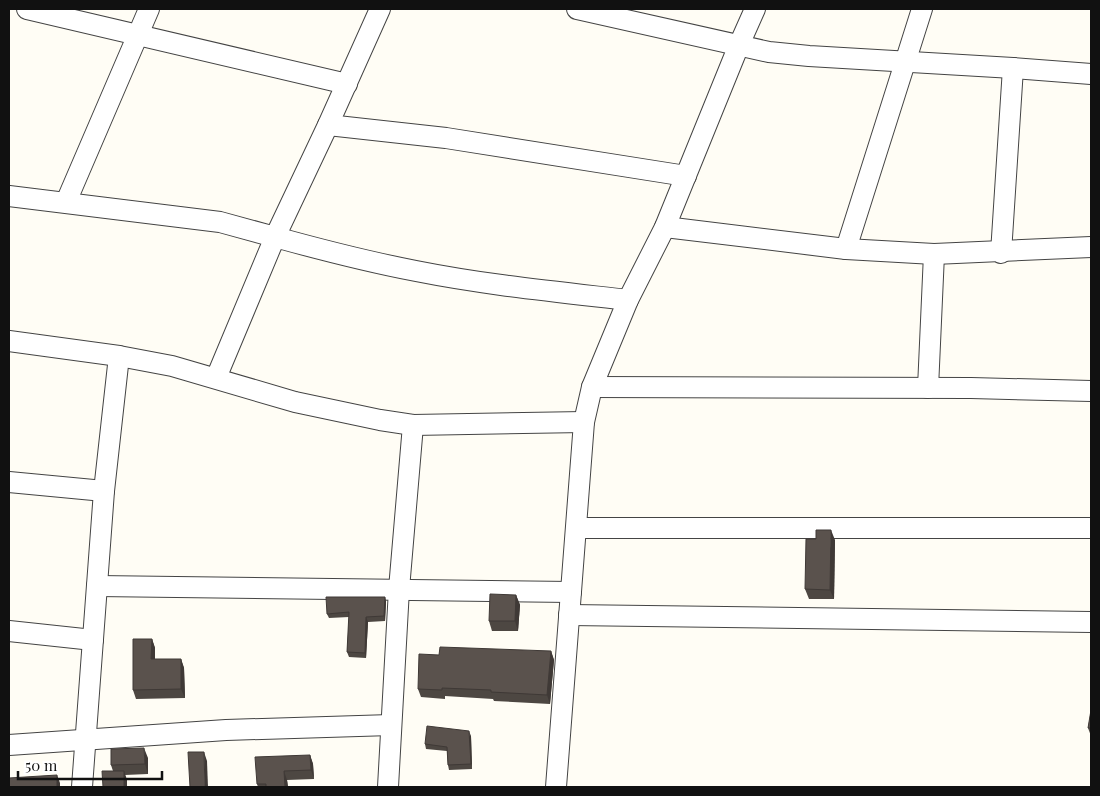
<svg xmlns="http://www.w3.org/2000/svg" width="1100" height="796" font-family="'Playfair Display',serif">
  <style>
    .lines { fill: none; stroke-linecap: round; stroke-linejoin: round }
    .minor-casing { stroke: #444; stroke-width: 22 }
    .minor { stroke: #fff; stroke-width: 20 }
    .wall { fill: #4d4742 }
    .shaded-wall { fill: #3f3936 }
    .building { fill: #5a524d; stroke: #3f3936 }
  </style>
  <rect width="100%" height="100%" fill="#fffdf5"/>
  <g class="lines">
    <!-- minor casing -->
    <g class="minor-casing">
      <g id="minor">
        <polyline points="27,9 347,84"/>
        <polyline points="577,9 769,52 809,56 1013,68 1091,74"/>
        <polyline points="328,125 446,138 686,176"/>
        <polyline points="9,196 220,222 275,237 328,125 380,9"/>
        <polyline points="66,202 149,9"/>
        <polyline points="665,227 846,249 934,254 1091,247"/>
        <polyline points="846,249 922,9"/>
        <polyline points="1001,253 1013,68"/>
        <polyline points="9,341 119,356 172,366 295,402 380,420 413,425 584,422"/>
        <path d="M216,378L275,237C322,250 369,262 416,271C486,285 558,292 628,300"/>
        <polyline points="592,387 971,388 1091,391"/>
        <polyline points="928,388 934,254"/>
        <polyline points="9,482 104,491"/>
        <polyline points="577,528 1091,528"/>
        <polyline points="97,586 571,592"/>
        <polyline points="569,615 1091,622"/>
        <polyline points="9,631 93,640"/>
        <polyline points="9,745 226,730 391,725"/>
        <polyline points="82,787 104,491 119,356"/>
        <polyline points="388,787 399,589 413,425"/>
        <polyline points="556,787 584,422 592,387 628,300 665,227 739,45 755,9"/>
      </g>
    </g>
    <!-- minor -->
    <use href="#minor" class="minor"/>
  </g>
  <!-- wall -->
  <g class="wall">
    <polygon points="835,540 834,599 809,599 805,589"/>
    <polygon points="516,595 520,605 518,631 492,631 489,621"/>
    <polygon points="385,597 386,602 385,621 368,622 366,658 349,657 347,652 349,617 329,618 327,614"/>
    <polygon points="152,639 155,648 155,659 181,659 184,668 185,698 136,699 133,690"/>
    <polygon points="551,651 554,660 550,704 494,701 493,699 445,696 445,699 421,697 418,689 439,655"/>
    <polygon points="1091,710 1091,736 1088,728"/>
    <polygon points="471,736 472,769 449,770 448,765 447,751 426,749 425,744"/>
    <polygon points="310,755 313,764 314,779 287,780 288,787 258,787 257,784"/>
    <polygon points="148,758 148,774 125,775 127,780 113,771 111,765"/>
  </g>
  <!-- shaded-wall -->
  <g class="shaded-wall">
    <polygon points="831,530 835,540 834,599 830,590"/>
    <polygon points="516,595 520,605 518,631 515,621"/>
    <polygon points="385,597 386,602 385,621 384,616"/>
    <polygon points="366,617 368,622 366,658 365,653"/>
    <polygon points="152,639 155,648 155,668 151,659"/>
    <polygon points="551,651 554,660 550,704 547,695"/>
    <polygon points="181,659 184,668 185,698 181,689"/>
    <polygon points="469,731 471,736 472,769 471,764"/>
    <polygon points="144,748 148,758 148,774 145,764"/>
    <polygon points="204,752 207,761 208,787 205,787"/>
    <polygon points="310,755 313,764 314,779 311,770"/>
    <polygon points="124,771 127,780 127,787 124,787"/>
    <polygon points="284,771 287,780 288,787 285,787"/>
    <polygon points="57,775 60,783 60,787 57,787"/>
  </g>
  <!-- building -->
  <g class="building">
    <polygon points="816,530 831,530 830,590 805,589 806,539 816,539"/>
    <polygon points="490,594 516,595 515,621 489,621"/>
    <polygon points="326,597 385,597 384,616 366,617 365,653 347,652 349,612 327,614"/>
    <polygon points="133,639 152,639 151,659 181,659 181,689 133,690"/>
    <polygon points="440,647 551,651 547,695 491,692 491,690 442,688 442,690 418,689 419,654 439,655"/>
    <polygon points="1091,710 1091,728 1088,728"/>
    <polygon points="427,726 469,731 471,764 448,765 447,747 425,744"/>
    <polygon points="144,748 145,764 111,765 111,749"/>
    <polygon points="188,752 204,752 205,787 190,787"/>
    <polygon points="310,755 311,770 284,771 285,787 266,787 266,784 257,784 255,757"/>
    <polygon points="102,771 124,771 124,787 103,787"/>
    <polygon points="57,775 57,787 9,787 9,778"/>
  </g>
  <!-- border -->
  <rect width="1100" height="796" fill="none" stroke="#111111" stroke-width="20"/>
  <!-- scale -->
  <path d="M18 771v8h144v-8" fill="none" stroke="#111111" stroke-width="2.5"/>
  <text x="25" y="771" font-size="15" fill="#111111" stroke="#ffffff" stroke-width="4" paint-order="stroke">50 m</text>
</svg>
